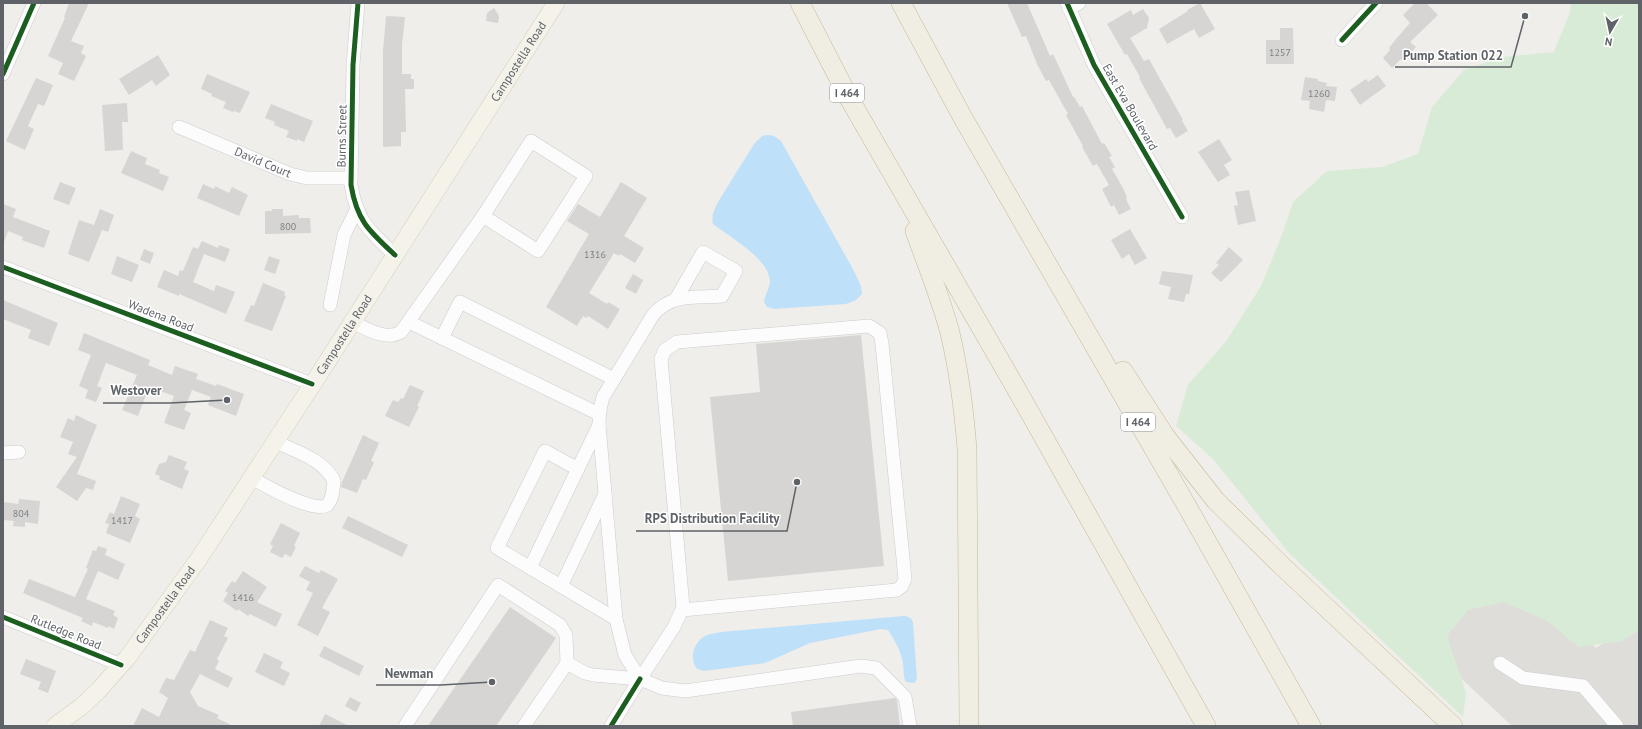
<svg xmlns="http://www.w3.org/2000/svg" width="1642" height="729" font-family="'PT Sans',sans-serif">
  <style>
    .industrial { fill: #dfddda }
    .green { fill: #d8ebd6 }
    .water { fill: #bfe0f9 }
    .building { fill: #d6d5d3 }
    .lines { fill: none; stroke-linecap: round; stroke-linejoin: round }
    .minor-casing { stroke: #cbcccc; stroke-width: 14 }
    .major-casing { stroke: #d7ceb8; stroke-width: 18 }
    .highway-casing { stroke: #c8b996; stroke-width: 20 }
    .minor { stroke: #fdfcfc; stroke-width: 13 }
    .major { stroke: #f4f2e9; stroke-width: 17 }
    .highway { stroke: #f0ede3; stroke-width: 19 }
    .cycleway-casing { stroke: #fff; stroke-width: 8 }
    .cycleway { stroke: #1b5e20; stroke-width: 5 }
    .labels { text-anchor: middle; stroke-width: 3; stroke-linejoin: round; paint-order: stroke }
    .number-label { font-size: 10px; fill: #7e8184 }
    .shield { fill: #fff; stroke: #8f9295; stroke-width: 1 }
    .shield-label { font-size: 11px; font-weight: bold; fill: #5f6368 }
    .street-label { font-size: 12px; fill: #5f6368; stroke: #fff }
    .leader { fill: none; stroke: #5f6368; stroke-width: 1.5 }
    .callout-dot { fill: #5f6368; stroke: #fff; stroke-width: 1.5 }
    .callout-label { font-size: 13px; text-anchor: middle; font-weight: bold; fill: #5f6368; stroke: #fff; stroke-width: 3; stroke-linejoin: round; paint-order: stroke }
  </style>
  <rect width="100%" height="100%" fill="#efeeea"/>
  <!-- industrial -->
  <polygon class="industrial" points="1278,507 1531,593 1596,648 1639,619 1639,726 1512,726"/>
  <!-- green -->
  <polygon class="green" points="1571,3 1639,3 1639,630 1622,641 1579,647 1547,621 1504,602 1468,610 1447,636 1466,693 1463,717 1289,553 1213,459 1176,426 1188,385 1227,340 1261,286 1282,235 1293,202 1327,171 1382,167 1418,154 1432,107 1464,70 1502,57 1554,52 1570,12"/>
  <!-- water -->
  <g class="water">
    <path d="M768,135L774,136L781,141L854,271L861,286L862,294L856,300L846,304L774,309L767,307L764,302C765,295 770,287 770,281C769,259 730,237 713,224C711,216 714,210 718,202L754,144L762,136Z"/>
    <path d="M903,616C909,616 912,618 913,623L917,679L914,683L906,682C903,676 904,670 903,663C901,651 895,641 888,630L881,629L810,643L765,663L704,671L697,669C689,659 693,643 705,636C709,634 716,633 721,632Z"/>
  </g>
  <!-- building -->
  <g class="building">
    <polygon points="69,3 89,3 71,41 84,46 81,53 86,56 74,81 58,74 63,63 48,56 65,18 64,17"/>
    <polygon points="1007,3 1027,3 1050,56 1053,54 1073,97 1074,97 1080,107 1082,106 1102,144 1104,143 1112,156 1109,157 1115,167 1112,169 1123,188 1127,198 1126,199 1131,209 1119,215 1114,205 1111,207 1102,189 1109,185 1097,164 1093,166 1082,147 1083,146 1066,115 1068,114 1049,80 1046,81 1037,64 1026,36 1022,37"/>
    <polygon points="1200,3 1215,29 1199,38 1194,29 1167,44 1159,29 1188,11 1187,10"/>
    <polygon points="1415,3 1426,3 1438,15 1410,42 1416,47 1402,61 1401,59 1392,68 1383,58 1390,50 1389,48 1396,39 1410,23 1403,15"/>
    <polygon points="494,8 499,16 498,23 486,21 487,13"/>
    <polygon points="1143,9 1149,18 1147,28 1130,38 1144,61 1149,59 1183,120 1182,121 1188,131 1176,138 1170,128 1167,129 1139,78 1140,77 1127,54 1125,55 1107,24 1131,10 1133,15"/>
    <polygon points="386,16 405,17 402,44 402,74 411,74 411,79 414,79 414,89 405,89 406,132 401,132 401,146 383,147 383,51"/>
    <polygon points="1280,28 1293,28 1294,64 1266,64 1266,40 1280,40"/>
    <polygon points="158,55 170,75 156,86 152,80 129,95 119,79"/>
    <polygon points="207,74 250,92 240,113 234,111 233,112 223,108 226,102 211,96 212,94 201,89"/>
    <polygon points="1378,75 1386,86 1360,105 1350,90 1366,79 1368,82"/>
    <polygon points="1305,77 1318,79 1318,81 1327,83 1326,86 1337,87 1335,101 1326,100 1324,112 1309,109 1310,101 1301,100"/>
    <polygon points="36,78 53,85 44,106 38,104 28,126 34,129 25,150 6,141"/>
    <polygon points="127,103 128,122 122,122 123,150 105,151 102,105"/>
    <polygon points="271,104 313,121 304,142 297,139 297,141 286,137 289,131 274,125 275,122 265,118"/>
    <polygon points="1219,139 1232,160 1224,165 1230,175 1218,182 1198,152"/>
    <polygon points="131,151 147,158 145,164 160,170 159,173 169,177 163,191 121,173"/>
    <polygon points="60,182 76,188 69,205 53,199"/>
    <polygon points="621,182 647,198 624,236 644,248 635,263 620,254 619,256 614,253 589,293 607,304 608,302 620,309 608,329 588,316 586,318 583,316 577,326 546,307 589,234 567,221 578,204 600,217"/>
    <polygon points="203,184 214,189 215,186 229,193 232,187 248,195 239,216 197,198"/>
    <polygon points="1249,190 1256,221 1238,225 1234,206 1238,205 1235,192"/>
    <polygon points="3,204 16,209 13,217 50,231 44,248 22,240 23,237 8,231 4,242 3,242"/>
    <polygon points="100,209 114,215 108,232 102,230 89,262 68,254 79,220 94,225"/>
    <polygon points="272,209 283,209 283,216 299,215 299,218 310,218 311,233 265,234 265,211 272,211"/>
    <polygon points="1130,229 1147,258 1135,265 1129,254 1122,259 1111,240"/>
    <polygon points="202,241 218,248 219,245 230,249 225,262 204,254 193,282 214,291 216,285 235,292 226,314 179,294 179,296 157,287 164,270 178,276 180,270 183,271 193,247 198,249"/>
    <polygon points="1229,247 1243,260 1221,282 1211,273 1219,265 1216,263"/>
    <polygon points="144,249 154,253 150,264 140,260"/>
    <polygon points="117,256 139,265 132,282 111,274"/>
    <polygon points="269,256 280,260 275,274 264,270"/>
    <polygon points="1162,271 1193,275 1189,294 1186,294 1184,302 1168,299 1171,287 1159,284"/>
    <polygon points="633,274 643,280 636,294 625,288"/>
    <polygon points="263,283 285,292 284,295 286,296 272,331 244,321 251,305 254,306"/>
    <polygon points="3,300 58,323 49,346 28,338 31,330 3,319"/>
    <polygon points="84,333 150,360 148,365 172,375 175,366 198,374 196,379 216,386 217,384 244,394 236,416 208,405 211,397 192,390 184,410 191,413 184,430 164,423 174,396 149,387 138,416 122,410 137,375 106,363 97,386 102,388 96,402 85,398 88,390 79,386 91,355 78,350"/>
    <polygon points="861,335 884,566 728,581 710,397 760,392 756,344"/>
    <polygon points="410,385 424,391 417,406 419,407 409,427 385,416 393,400 398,402 401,398 403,399"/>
    <polygon points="76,415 97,425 77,474 96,481 93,490 86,488 77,501 56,487 77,457 68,454 73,442 60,437 68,418 74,421"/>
    <polygon points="363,435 379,443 371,461 374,462 366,480 363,479 357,493 341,487 342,482"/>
    <polygon points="169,455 187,462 184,469 189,471 182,489 159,479 160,476 155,474 159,464 166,462"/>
    <polygon points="121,496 140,504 135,516 140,519 130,543 106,533 109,524 105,523 110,512 114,514"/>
    <polygon points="19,499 40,501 38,524 25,522 25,527 13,526 14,521 3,520 3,502 18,504"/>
    <polygon points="348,516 408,545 402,557 342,528"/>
    <polygon points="281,523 300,533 294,546 296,547 291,557 285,554 282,558 270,552 273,546 270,544"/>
    <polygon points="98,546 107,549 105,555 125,564 118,580 98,571 86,599 115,611 113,615 118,618 114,629 108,626 108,628 93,622 92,626 81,621 83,618 23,593 29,579 75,597 88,569 86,568 93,550 96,551"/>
    <polygon points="305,566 319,573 321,570 338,579 322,608 330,612 318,636 297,625 313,593 306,590 310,582 299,576"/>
    <polygon points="243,571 267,587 257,602 282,614 276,627 250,614 248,616 238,609 237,611 223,601 228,593 225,591 232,581 235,583"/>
    <polygon points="510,607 556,638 496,726 428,726"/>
    <polygon points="210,620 228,628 224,636 228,638 217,659 219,661 215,669 233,678 228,688 200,674 190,692 198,706 219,715 217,718 233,726 133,726 142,708 159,717 168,698 159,692 166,678 174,680 190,650 195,652"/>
    <polygon points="324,646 364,666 359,676 319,656"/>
    <polygon points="264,653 283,662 280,668 290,673 284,686 255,672"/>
    <polygon points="26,659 56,671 48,693 38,689 41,682 20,674"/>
    <polygon points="350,697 361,703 356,712 345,706"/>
    <polygon points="895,698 897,700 900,726 793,726 791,712"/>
    <polygon points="325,714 349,726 319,726"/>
  </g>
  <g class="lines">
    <!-- minor casing -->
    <g class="minor-casing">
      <g id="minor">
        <path d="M358,3L353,65L351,185C357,221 369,231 395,255"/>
        <polyline points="1067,3 1094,65 1182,217"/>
        <polyline points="1069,9 1079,3"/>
        <polyline points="1342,40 1376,3"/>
        <polyline points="3,74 34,3"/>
        <path id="s1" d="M179,127L290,174L307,178H351"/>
        <polyline points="3,267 312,384"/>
        <polyline points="330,305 344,235 357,209"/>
        <path d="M352,322C367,329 386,341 401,332L483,216L531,141L586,176L538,251L483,216"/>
        <polyline points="409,322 599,414"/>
        <polyline points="442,338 460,302 614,379"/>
        <polyline points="3,453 19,452"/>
        <polyline points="578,469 545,451 497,548 616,619"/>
        <path d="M252,478C264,485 315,514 327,505C333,500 333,488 334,481C323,459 297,452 276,442"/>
        <polyline points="530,568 599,425"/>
        <polyline points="561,586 605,494"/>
        <polyline points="3,617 121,665"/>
        <polyline points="1500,663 1523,678 1583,686 1617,726"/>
        <path d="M640,679L625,655L616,619L599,425C599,415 600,407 603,397L653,315C671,293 696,298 722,296L736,271L703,252L676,299"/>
        <polyline points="405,726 498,585 560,625 566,635 567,663"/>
        <polyline points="524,726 567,663 585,673 593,675 640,679 662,688 685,691 861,666 876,668 905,697 910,726"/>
        <polyline points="611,726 640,679 674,627 683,607 661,359 665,350 677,342 869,326 880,333 882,344 905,579 902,586 897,590 682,610"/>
      </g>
    </g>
    <!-- major casing -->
    <g class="major-casing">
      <g id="major">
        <path id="s2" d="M55,726L82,706L98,691L128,657L198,560L318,376L556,3"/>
      </g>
    </g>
    <!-- highway casing -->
    <g class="highway-casing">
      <g id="highway">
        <polyline points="800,3 849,98 1021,397 1206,726"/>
        <polyline points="901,3 963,118 1188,508 1311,726"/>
        <path d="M915,231C927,265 941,298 950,333C959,371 964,410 967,449L969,726"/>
        <polyline points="1123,371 1165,436 1216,501 1282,566 1453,726"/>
      </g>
    </g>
    <!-- minor -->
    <use href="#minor" class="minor"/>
    <!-- major -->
    <use href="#major" class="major"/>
    <!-- highway -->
    <use href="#highway" class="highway"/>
    <!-- cycleway casing -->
    <g class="cycleway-casing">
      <g id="cycleway">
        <path d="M358,3L353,65L351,185C357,221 369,231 395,255"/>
        <polyline points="1067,3 1094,65 1182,217"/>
        <polyline points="1342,40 1376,3"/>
        <polyline points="3,74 34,3"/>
        <polyline points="3,267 312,384"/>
        <polyline points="3,617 121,665"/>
        <polyline points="611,726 640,679"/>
      </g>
    </g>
    <!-- cycleway -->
    <use href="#cycleway" class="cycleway"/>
  </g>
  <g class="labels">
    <!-- number labels -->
    <g class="number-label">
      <text x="1280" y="56">1257</text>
      <text x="1319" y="97">1260</text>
      <text x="288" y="230">800</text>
      <text x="595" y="258">1316</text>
      <text x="21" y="517">804</text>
      <text x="122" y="524">1417</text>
      <text x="243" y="601">1416</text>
    </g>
    <!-- shield labels -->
    <g class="shield">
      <rect x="830" y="84" width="34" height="18" rx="3"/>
      <rect x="1121" y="413" width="34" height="18" rx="3"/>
    </g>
    <g class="shield-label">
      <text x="847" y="97">I 464</text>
      <text x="1138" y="426">I 464</text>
    </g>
    <!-- street labels -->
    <g class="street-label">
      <text dy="4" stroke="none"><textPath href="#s2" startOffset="813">Campostella Road</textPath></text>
      <text transform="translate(1130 107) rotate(60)" y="4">East Eva Boulevard</text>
      <text transform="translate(342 136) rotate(-89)" y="4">Burns Street</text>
      <text dy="4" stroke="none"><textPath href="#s1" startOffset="91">David Court</textPath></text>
      <text transform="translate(161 316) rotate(21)" y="4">Wadena Road</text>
      <text dy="4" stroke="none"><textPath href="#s2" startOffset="489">Campostella Road</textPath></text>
      <text dy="4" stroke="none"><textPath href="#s2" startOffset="165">Campostella Road</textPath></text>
      <text transform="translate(66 632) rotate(22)" y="4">Rutledge Road</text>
    </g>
  </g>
  <!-- callouts -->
  <path class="leader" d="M1525 16L1511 67H1395M227 400L170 403H103M797 482L787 531H636M492 682L441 685H376"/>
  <g class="callout-dot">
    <circle cx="1525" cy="16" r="4"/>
    <circle cx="227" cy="400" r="4"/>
    <circle cx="797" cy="482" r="4"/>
    <circle cx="492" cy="682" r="4"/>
  </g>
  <g class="callout-label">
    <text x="1453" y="60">Pump Station 022</text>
    <text x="136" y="395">Westover</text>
    <text x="712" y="523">RPS Distribution Facility</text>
    <text x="409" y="678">Newman</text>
  </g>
  <!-- border -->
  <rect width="1642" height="729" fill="none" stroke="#5f6368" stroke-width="8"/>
  <!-- north arrow -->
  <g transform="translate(1610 32) rotate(189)" stroke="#ffffff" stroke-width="3" paint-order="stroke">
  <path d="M0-3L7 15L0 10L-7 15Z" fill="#5f6368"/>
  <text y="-6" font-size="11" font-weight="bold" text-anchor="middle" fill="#5f6368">N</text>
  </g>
</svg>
